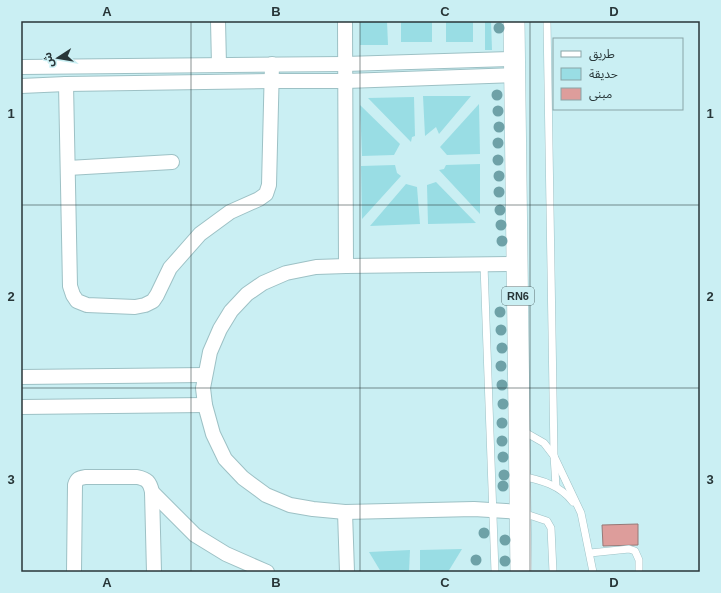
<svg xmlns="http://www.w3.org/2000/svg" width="721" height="593" font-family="Helvetica,'Noto Sans Arabic',sans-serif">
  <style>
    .green { fill: #99dde4 }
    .building { fill: #dd9d9b; stroke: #977977 }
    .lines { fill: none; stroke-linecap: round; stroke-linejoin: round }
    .lane-casing { stroke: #9dc1c5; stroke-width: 8 }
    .street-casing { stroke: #9dc1c5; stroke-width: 16 }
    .primary-casing { stroke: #9dc1c5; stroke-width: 22 }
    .lane { stroke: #fff; stroke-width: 7 }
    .street { stroke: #fff; stroke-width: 14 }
    .primary { stroke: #fff; stroke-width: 21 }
    .tree { fill: #6ea1a7 }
    .grid { fill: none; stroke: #283638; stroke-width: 1; stroke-opacity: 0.55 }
    .labels { text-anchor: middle; stroke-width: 3; stroke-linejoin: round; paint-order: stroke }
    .shield { fill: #caeff3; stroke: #596e70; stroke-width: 1 }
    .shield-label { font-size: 11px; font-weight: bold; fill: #283638 }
    .neatline { fill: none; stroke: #283638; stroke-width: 1.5 }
    .grid-label { font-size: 13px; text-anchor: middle; font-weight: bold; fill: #283638 }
  </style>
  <rect width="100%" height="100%" fill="#caeff3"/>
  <!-- green -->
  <g class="green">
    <polygon points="360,21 387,21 388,45 360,45"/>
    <rect x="401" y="21" width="31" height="21"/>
    <rect x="446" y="21" width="27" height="21"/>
    <polygon points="485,21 491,21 492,50 485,50"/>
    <polygon points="423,96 471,96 439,134 436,127 425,136"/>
    <polygon points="414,97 415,136 412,137 411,142 368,98"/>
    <polygon points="479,104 480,154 447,155 440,147"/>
    <polygon points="360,105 400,144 394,155 362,156"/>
    <polygon points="480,164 480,214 439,170 444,169 446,165"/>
    <polygon points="395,165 397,173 401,176 362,219 361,166"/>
    <polygon points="436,182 476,223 428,224 427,185"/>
    <polygon points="406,184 417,187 420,224 370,226"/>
    <polygon points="462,549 448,572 420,572 420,550"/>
    <polygon points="410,550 409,572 381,572 369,552"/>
  </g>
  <!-- building -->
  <polygon class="building" points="638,524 638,545 603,546 602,525"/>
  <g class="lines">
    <!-- lane casing -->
    <g class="lane-casing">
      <g id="lane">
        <polyline points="547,21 554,456 556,486"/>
        <polyline points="484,265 495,572"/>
        <polyline points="523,431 544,443 554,456 581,513 593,572"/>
        <path d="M521,476C541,480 560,485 573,502"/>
        <polyline points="523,513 547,521 551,528 553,572"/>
        <polyline points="590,553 629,549 635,551 639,560 639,572"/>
      </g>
    </g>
    <!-- street casing -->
    <g class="street-casing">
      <g id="street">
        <polyline points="218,21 219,65"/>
        <polyline points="345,21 346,266"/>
        <polyline points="21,67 345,64 514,59"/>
        <polyline points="66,84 70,286 73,295 77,301 87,305 135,307 145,305 153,301 157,295 170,268 200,234 230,212 259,199 266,194 269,185 272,64"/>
        <polyline points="21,86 66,84 271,81 346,81 515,75"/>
        <polyline points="68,168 172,162"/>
        <polyline points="517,264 346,266 316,267 286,273 263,283 247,294 231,311 220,329 210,352 203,388 205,405 213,434 225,459 243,478 266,495 290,505 313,509 345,512 474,509 521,512"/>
        <polyline points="21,377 205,375"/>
        <polyline points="21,407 205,405"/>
        <polyline points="152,492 195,535 226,554 267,572"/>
        <polyline points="345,512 347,572"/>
        <path d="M74,572L75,485C77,478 80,478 86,477H137C147,479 150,482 152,492L154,572"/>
      </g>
    </g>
    <!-- primary casing -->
    <g class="primary-casing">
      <polyline id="primary" points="514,21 521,572"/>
    </g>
    <!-- lane -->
    <use href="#lane" class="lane"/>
    <!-- street -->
    <use href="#street" class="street"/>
    <!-- primary -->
    <use href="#primary" class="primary"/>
  </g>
  <!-- trees -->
  <g class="tree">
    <circle cx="499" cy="28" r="5.5"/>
    <circle cx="497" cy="95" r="5.5"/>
    <circle cx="498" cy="111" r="5.5"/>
    <circle cx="499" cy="127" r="5.5"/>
    <circle cx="498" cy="143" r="5.5"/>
    <circle cx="498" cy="160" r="5.5"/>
    <circle cx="499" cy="176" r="5.5"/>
    <circle cx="499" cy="192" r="5.5"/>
    <circle cx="500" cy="210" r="5.5"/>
    <circle cx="501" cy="225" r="5.5"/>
    <circle cx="502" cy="241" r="5.5"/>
    <circle cx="500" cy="312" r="5.5"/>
    <circle cx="501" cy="330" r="5.5"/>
    <circle cx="502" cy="348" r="5.5"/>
    <circle cx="501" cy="366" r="5.5"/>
    <circle cx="502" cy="385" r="5.5"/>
    <circle cx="503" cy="404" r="5.5"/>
    <circle cx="502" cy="423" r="5.5"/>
    <circle cx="502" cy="441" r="5.5"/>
    <circle cx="503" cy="457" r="5.5"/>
    <circle cx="504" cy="475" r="5.5"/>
    <circle cx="503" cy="486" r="5.5"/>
    <circle cx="484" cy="533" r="5.5"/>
    <circle cx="505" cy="540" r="5.5"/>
    <circle cx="476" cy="560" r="5.5"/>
    <circle cx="505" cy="561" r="5.5"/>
  </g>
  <!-- grid -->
  <path class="grid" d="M191,21V572M360,21V572M530,21V572M21,205H700M21,388H700"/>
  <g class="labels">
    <!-- shield labels -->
    <rect class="shield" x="502" y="287" width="32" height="18" rx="3"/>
    <g class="shield-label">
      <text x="518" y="300">RN6</text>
    </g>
  </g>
  <!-- border -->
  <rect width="721" height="593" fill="none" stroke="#caeff3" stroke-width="44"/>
  <!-- legend -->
  <rect x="553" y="38" width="130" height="72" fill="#caeff3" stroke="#89a5a8"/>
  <rect x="561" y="51" width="20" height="6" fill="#ffffff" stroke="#89a5a8"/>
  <text x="589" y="58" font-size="12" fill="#283638">طريق</text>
  <rect x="561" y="68" width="20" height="12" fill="#99dde4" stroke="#89a5a8"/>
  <text x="589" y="78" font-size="12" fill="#283638">حديقة</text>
  <rect x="561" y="88" width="20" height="12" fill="#dd9d9b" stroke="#89a5a8"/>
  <text x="589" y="98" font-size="12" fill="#283638">مبنى</text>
  <!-- north arrow -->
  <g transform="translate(58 58) rotate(258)" stroke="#caeff3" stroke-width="3" paint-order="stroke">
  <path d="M0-3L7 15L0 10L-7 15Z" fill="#283638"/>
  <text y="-6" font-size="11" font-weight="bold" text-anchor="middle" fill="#283638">ش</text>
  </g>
  <rect x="22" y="22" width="677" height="549" class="neatline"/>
  <g class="grid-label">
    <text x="107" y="16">A</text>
    <text x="276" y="16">B</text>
    <text x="445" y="16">C</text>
    <text x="614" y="16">D</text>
    <text x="11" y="118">1</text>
    <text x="710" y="118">1</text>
    <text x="11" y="301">2</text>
    <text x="710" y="301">2</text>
    <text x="11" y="484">3</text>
    <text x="710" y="484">3</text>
    <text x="107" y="587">A</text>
    <text x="276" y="587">B</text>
    <text x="445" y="587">C</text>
    <text x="614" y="587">D</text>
  </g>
</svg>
